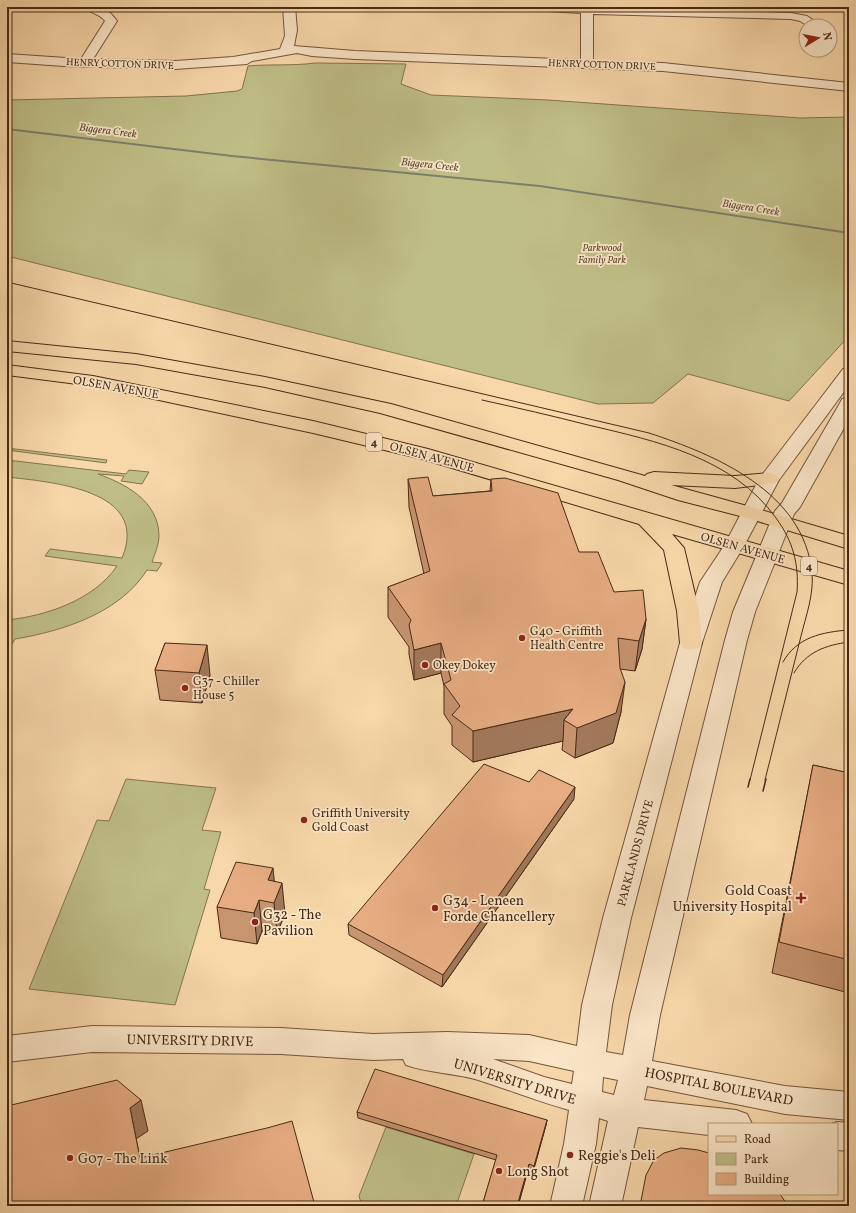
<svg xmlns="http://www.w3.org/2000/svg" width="856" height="1213" font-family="Vollkorn,serif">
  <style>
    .green { fill: #bfbe86; stroke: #83744e }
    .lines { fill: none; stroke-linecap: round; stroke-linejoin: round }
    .stream { fill: #7b806f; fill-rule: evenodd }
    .minor-casing { stroke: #73563b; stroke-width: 2 }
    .major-casing { stroke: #472b16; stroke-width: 2 }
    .minor { fill: #fae5c7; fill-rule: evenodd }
    .major { fill: #f8d7a9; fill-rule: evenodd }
    .tram-far1 { stroke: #472b16; stroke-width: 1 }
    .tram { stroke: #472b16; stroke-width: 1.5 }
    .wall { fill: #c79470; stroke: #472b16 }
    .shaded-wall { fill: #a2785b; stroke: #472b16 }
    .building { fill: #e7ac82; stroke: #472b16 }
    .poi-dot { fill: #8f2418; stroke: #fae5c7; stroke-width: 1.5 }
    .labels { text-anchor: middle; stroke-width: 3.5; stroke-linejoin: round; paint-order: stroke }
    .far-street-label { font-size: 10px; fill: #472b16; stroke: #fae5c7 }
    .far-park-label { font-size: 10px; font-style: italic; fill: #5f482c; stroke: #fae5c7 }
    .far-water-label { font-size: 11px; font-style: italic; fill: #5c4e3b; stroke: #fae5c7 }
    .shield { fill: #fae5c7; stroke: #7d634b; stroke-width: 1 }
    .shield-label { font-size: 11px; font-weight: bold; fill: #472b16 }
    .street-label { font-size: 12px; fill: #472b16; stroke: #fae5c7 }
    .poi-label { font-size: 12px; fill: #472b16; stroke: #fae5c7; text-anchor: start }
    .near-poi-label { font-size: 14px; fill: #472b16; stroke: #fae5c7; text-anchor: start }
    .near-street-label { font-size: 14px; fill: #472b16; stroke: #fae5c7 }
  </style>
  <rect width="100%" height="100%" fill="#f8d7a9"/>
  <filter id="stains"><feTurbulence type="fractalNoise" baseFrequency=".005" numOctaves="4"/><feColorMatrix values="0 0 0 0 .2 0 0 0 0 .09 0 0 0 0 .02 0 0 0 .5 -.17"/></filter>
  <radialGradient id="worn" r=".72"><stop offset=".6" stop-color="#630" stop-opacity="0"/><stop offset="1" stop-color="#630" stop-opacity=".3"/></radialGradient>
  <!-- green -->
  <g class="green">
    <path d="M315,63L406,64L401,84L431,95L548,100L800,118L849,117V336L789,401L688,374L653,403L598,404L7,256V100L186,96L237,91L242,89L248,66C270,64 293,66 315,63Z"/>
    <polygon points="7,448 107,460 106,463 7,450"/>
    <path d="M7,460L126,474L129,470L149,472L142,484L121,481L124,476L98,474C126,484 158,501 159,535C159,545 155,553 152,562L162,563L157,571L147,570C120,613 63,631 15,639L7,652V620C46,616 94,600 117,566L45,556L50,549L122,558C151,489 50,482 7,477Z"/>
    <polygon points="126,779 216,788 202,830 221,832 204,889 210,890 175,1005 29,989 97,820 109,821"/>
    <polygon points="386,1127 474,1154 456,1206 362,1206 359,1196"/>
  </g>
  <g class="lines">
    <!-- stream -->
    <polygon class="stream" points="7,128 232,155 540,185 849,232 849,234 540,187 232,157 7,130"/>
    <!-- minor casing -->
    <g class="minor-casing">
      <g id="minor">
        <path d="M85,7C102,7 107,7 117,21L93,59L175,61L233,57L280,49L285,36L283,7H295L297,30L294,46L355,51L581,60V13L530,10L526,9L524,7H602L791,13L807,16L822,26H808L800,21L791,19L593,14V61L663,63L849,83V91L663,71L355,59L312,56L297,53L252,61L247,64L175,69L64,66L7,62V54L81,59L105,21C99,13 91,14 85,7Z"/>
        <path d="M849,368V385L779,480L744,546L722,582L702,643L631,918L612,1005L606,1052L623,1055L630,1015L725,640L733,612L775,511L782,503L840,403L842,399L849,397V419L800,507L794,514L755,612L747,640L660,1015L652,1061L785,1086L849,1092V1120L785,1114L647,1086L644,1100L736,1110L747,1114L752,1124H709V1135L638,1127L621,1206H589L608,1121L599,1118L596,1144L582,1206H550L564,1144L569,1110C537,1101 507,1089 475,1079C453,1073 429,1073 406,1065L403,1059L373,1060L281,1054L92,1052L7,1062V1036L92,1026L281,1028L373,1034L447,1032L529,1035L577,1046L582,1005L603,918L680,643L700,582L724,546L759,479L843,369ZM493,1059L529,1061L574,1071L572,1084L544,1077ZM603,1077L618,1080L614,1095L602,1092Z"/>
        <polygon points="837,1122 849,1123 849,1151 837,1150 837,1124 831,1124"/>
      </g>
    </g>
    <!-- major casing -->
    <g class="major-casing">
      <g id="major">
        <polygon points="7,341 136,354 265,377 391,404 645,476 647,474 654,472 735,476 769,473 776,475 779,479 776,483 735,488 671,485 758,509 849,536 849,549 744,517 678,500 618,480 380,413 265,387 136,364 7,351"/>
        <polygon points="7,365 93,376 313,421 428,449 849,571 849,585 672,534 684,548 699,611 702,643 699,648 691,650 683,648 680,643 677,611 664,550 639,524 422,459 313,433 93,386 7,375"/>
      </g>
    </g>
    <!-- minor -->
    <use href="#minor" class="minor"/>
    <!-- major -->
    <use href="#major" class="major"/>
    <!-- tram-far1 -->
    <g class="tram-far1">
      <path d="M7,282L649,433C716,455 804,492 812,573C814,594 806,616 801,636C789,684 777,732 765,780"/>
      <path d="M482,400C518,408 553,416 588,425C657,441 733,458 776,518C793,541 799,564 797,592L750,780"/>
      <path d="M783,662C797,637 822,632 849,630"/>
      <path d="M794,673C806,652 826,645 849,642"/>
    </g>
    <!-- tram -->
    <g class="tram">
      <polyline points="748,787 750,779"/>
      <polyline points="763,791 766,779"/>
    </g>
  </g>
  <!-- wall -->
  <g class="wall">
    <polygon points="408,479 433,496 490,491 491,479 579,552 614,592 646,619 642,649 635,671 620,669 621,712 613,743 575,758 562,750 563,741 473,762 452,745 452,726 444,714 444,686 441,673 414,680 409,654 409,647 388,617 388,587 424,574 409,507"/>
    <polygon points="165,643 210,675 202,703 160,700 155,670"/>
    <polygon points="813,765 849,773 849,993 772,973 807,796"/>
    <polygon points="529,782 574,799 442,987 349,935 348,924"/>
    <polygon points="275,881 285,914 277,933 262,931 257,944 221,938 217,907"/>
    <polygon points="357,1112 547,1120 546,1125 533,1172 528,1170 518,1206 482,1206 496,1160 358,1118"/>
  </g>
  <!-- shaded-wall -->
  <g class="shaded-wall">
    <polygon points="646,619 642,649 635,671 639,641"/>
    <polygon points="441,643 441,673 414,680 414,650"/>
    <polygon points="207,645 210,675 202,703 199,673"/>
    <polygon points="625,682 621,712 613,743 575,758 577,728"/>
    <polygon points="573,709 564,720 563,741 473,762 473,731"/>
    <polygon points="575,787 574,799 442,987 443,975"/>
    <polygon points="273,868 276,898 282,883 285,914 277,933 274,903 268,880"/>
    <polygon points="259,900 262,931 257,944 254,913"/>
    <polygon points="141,1100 148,1131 136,1139 146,1188 130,1108"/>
    <polygon points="547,1120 546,1125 533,1172 534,1166"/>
    <polygon points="529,1164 528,1170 518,1206 517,1206"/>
  </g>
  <!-- building -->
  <g class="building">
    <polygon points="428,477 433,496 492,491 491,479 505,478 558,493 579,552 598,552 614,592 643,590 646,619 639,641 618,638 620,668 625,682 616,713 577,728 564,720 573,709 473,731 452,715 460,706 444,684 451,680 441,643 414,650 409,625 411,620 388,587 430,571 408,479"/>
    <polygon points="165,643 207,645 199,673 155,670"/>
    <polygon points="484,764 529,782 539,770 575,787 443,975 348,924"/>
    <polygon points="813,765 849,773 849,960 779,942"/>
    <polygon points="236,862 273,868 268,880 282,883 274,903 259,900 254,913 217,907"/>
    <polygon points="375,1069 547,1120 534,1166 529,1164 517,1206 482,1206 497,1155 357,1112"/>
    <polygon points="117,1080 141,1100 130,1108 140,1158 267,1128 292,1121 315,1206 7,1206 7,1106"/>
    <polygon points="681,1148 698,1150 709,1153 709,1194 780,1194 788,1206 640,1206 646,1175 654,1160 664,1153"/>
  </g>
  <!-- markers -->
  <g class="poi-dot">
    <circle cx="522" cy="638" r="4"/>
    <circle cx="425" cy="665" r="4"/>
    <circle cx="185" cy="688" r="4"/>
    <circle cx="304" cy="820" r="4"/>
    <path d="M799 892h4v4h4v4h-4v4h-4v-4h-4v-4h4z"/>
    <circle cx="435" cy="908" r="4"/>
    <circle cx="255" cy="922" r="4"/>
    <circle cx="570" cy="1155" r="4"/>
    <circle cx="70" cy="1158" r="4"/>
    <circle cx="499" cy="1171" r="4"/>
  </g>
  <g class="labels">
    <!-- far-street labels -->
    <g class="far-street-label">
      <text transform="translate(120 63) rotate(2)" y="4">HENRY COTTON DRIVE</text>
      <text transform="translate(602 64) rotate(2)" y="4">HENRY COTTON DRIVE</text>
    </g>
    <!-- far-park labels -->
    <g class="far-park-label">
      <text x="602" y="251">Parkwood<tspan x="602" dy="12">Family Park</tspan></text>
    </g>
    <!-- far-water labels -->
    <g class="far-water-label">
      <text transform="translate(108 130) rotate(7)" y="4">Biggera Creek</text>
      <text transform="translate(430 164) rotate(6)" y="4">Biggera Creek</text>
      <text transform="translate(751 207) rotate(9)" y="4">Biggera Creek</text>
    </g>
    <!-- shield labels -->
    <g class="shield">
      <rect x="366" y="433" width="16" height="18" rx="3"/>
      <rect x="801" y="557" width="16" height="18" rx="3"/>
    </g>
    <g class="shield-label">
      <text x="374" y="446">4</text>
      <text x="809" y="570">4</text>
    </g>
    <!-- street labels -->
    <g class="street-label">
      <text transform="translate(116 387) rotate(10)" y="4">OLSEN AVENUE</text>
      <text transform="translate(432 457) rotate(15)" y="4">OLSEN AVENUE</text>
      <text transform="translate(743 548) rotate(16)" y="4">OLSEN AVENUE</text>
      <text transform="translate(635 853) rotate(-75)" y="4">PARKLANDS DRIVE</text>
    </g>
    <!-- poi labels -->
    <g class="poi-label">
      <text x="530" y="635">G40 - Griffith<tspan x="530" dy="14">Health Centre</tspan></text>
      <text x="433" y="669">Okey Dokey</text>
      <text x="193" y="685">G37 - Chiller<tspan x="193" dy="14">House 5</tspan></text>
      <text x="312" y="817">Griffith University<tspan x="312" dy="14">Gold Coast</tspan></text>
    </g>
    <!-- near-poi labels -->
    <g class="near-poi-label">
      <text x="792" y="895" text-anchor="end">Gold Coast<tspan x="792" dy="16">University Hospital</tspan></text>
      <text x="443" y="905">G34 - Leneen<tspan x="443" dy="16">Forde Chancellery</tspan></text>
      <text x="263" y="919">G32 - The<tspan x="263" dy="16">Pavilion</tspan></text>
      <text x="578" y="1160">Reggie's Deli</text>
      <text x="78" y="1163">G07 - The Link</text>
      <text x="507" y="1176">Long Shot</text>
    </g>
    <!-- near-street labels -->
    <g class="near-street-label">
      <text transform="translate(190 1040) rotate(1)" y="5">UNIVERSITY DRIVE</text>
      <text transform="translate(515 1081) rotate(17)" y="5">UNIVERSITY DRIVE</text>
      <text transform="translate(719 1086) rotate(11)" y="5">HOSPITAL BOULEVARD</text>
    </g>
  </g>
  <!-- margin -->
  <rect width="856" height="1213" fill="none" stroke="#f8d7a9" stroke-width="24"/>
  <rect x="8" y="8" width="840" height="1197" fill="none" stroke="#472b16" stroke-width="2"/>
  <rect x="12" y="12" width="832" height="1189" fill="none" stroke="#472b16"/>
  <!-- legend -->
  <rect x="708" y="1123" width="130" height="72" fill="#fae5c7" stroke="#b29b80"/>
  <rect x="716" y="1136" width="20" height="6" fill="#f8d7a9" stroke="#b29b80"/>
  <text x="744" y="1143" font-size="12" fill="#472b16">Road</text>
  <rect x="716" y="1153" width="20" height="12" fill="#bfbe86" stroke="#b29b80"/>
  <text x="744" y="1163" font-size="12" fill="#472b16">Park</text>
  <rect x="716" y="1173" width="20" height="12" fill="#e7ac82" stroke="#b29b80"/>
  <text x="744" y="1183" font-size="12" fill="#472b16">Building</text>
  <!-- north arrow -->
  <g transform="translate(818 38) rotate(80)"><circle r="19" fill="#fae5c7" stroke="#b29b80"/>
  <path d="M0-3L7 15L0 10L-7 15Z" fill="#8f2418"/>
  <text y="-6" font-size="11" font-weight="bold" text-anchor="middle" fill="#472b16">N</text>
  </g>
  <rect width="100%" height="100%" filter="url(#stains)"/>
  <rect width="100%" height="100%" fill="url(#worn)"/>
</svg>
